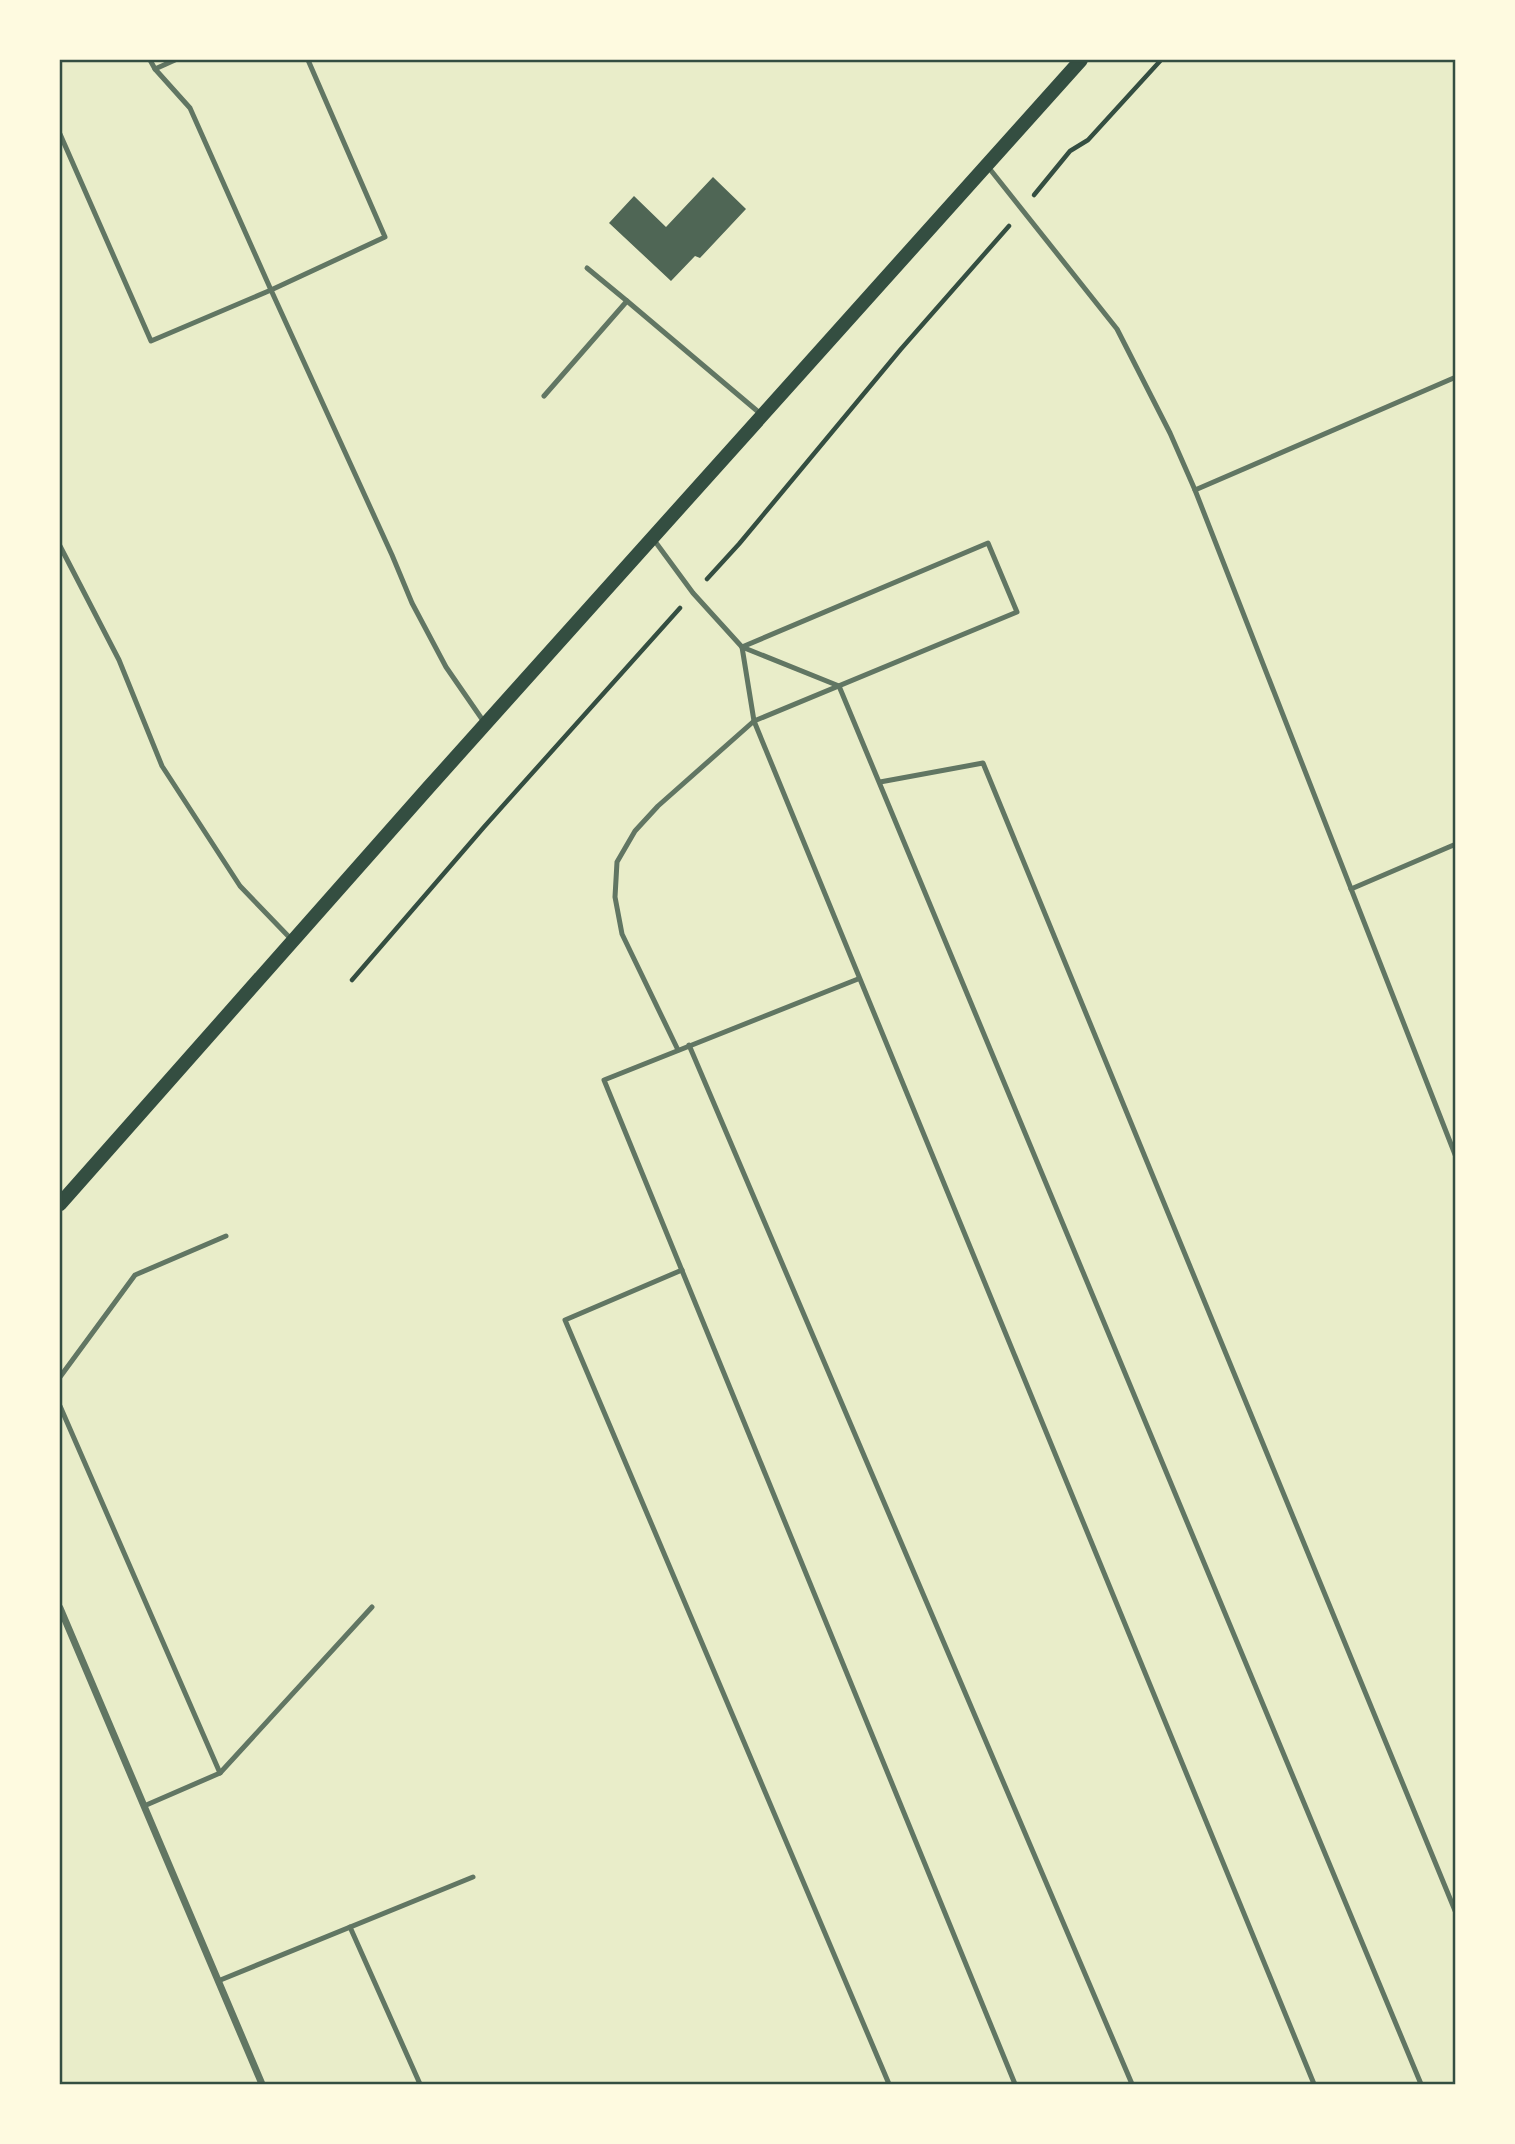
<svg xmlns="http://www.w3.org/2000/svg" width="1515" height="2144" font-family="'Open Sans',sans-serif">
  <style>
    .building { fill: #4f6655 }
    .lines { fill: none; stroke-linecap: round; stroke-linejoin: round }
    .path { stroke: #344e41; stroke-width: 4.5 }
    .service { stroke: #617663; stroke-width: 5 }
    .minor { stroke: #617663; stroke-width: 7 }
    .secondary { stroke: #344e41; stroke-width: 14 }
    .neatline { fill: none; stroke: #344e41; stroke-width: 2.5 }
  </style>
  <rect width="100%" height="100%" fill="#e9edc9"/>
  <!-- building -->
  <polygon class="building" points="713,177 746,209 700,258 695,256 671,281 609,223 634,196 666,227"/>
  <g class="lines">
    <!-- path -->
    <g class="path">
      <polyline points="1034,195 1070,151 1088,140 1161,60"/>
      <polyline points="707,579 739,544 901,349 1009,226"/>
      <polyline points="352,980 484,827 680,608"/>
    </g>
    <!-- service -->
    <g class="service">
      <polyline points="150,60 155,69 190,108 271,290 392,555 412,603 446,667 484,722"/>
      <polyline points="155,69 175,60"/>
      <polyline points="60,134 151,341 271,290 385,237 308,60"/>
      <polyline points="989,168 1117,329 1170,433 1195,490 1456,1157"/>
      <polyline points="587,268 627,301"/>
      <polyline points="544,396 627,301 762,415"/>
      <polyline points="1195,490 1456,377"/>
      <polyline points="654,540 693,593 742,647 754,721 1314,2084"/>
      <polyline points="60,546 119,660 162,766 240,886 291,939"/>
      <polyline points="742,647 839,686 1421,2084"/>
      <polyline points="880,782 983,763 1456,1913"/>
      <polyline points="1351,889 1456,844"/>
      <polyline points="858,979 604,1080 1015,2084"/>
      <polyline points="689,1045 1132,2084"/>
      <polyline points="678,1050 622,934 615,897 617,862 635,831 658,806 754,721 1017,612 988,543 742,647"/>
      <polyline points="682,1270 565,1320 889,2084"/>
      <polyline points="60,1377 135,1275 226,1236"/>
      <polyline points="60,1406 220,1773"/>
      <polyline points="144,1806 220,1773 372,1607"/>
      <polyline points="350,1927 420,2084"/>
      <polyline points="218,1981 473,1877"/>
    </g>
    <!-- minor -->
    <polyline class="minor" points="60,1608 262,2084"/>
    <!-- secondary -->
    <polyline class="secondary" points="60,1204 428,788 1081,60"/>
  </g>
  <!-- border -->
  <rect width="1515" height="2144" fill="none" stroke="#fefae0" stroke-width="122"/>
  <rect x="61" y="61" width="1393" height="2022" class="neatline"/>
</svg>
